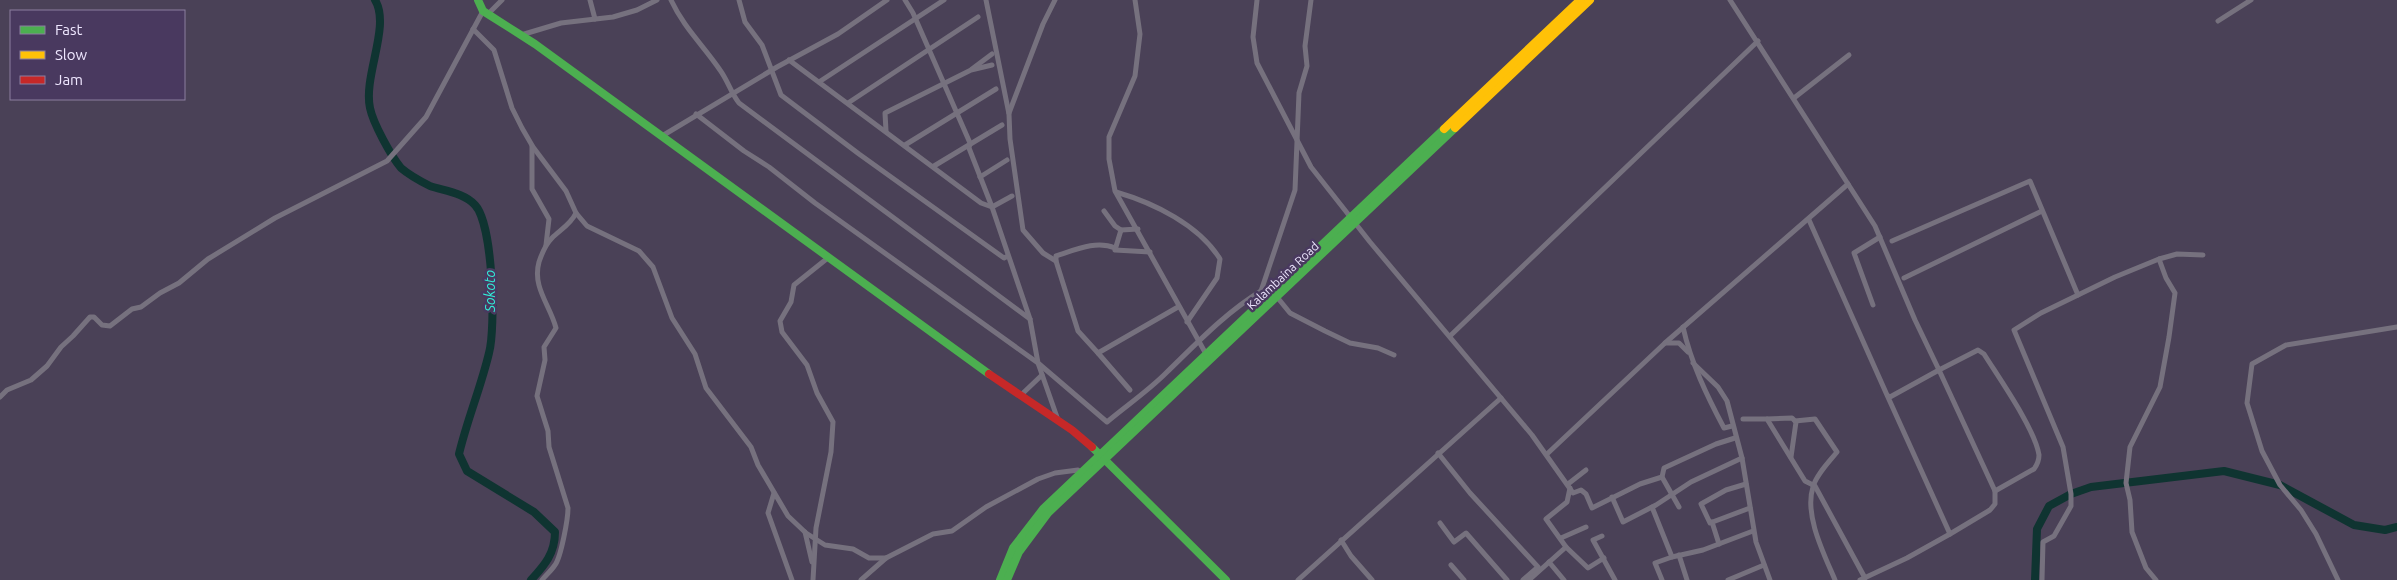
<svg xmlns="http://www.w3.org/2000/svg" width="2397" height="580" font-family="Ubuntu,sans-serif">
  <style>
    .lines { fill: none; stroke-linecap: round; stroke-linejoin: round }
    .river { stroke: #0f3431; stroke-width: 8 }
    .street { stroke: #76717e; stroke-width: 5 }
    .fast { stroke: #4caf50; stroke-width: 8 }
    .slow { stroke: #ffc107; stroke-width: 8 }
    .jam { stroke: #c62828; stroke-width: 8 }
    .labels { text-anchor: middle; stroke-width: 5; stroke-linejoin: round; paint-order: stroke }
    .street-label { font-size: 12px; fill: #efe7ff; stroke: #49395f }
    .water-label { font-size: 14px; font-style: italic; fill: #32edd7; stroke: #49395f }
  </style>
  <rect width="100%" height="100%" fill="#4a4157"/>
  <g class="lines">
    <!-- river -->
    <g class="river">
      <path d="M375,0C391,26 363,76 370,108C373,123 391,156 401,168C408,174 422,182 430,186C445,191 464,193 475,205C493,224 496,327 489,353C481,387 467,420 459,454L467,471L534,512L555,532C555,553 545,565 531,580"/>
      <polyline points="2035,580 2037,529 2049,506 2071,494 2091,487 2224,471 2280,485 2354,525 2385,530 2397,527"/>
    </g>
    <!-- street -->
    <g class="street">
      <polyline points="590,0 595,19"/>
      <path d="M671,0C684,28 703,45 720,70C728,81 731,93 739,103L1030,319"/>
      <polyline points="739,0 745,22 762,45 781,95 859,154 1004,258 1008,256"/>
      <path d="M905,0L913,13L970,143L969,148L992,207L1030,319L1038,363L1107,422C1126,406 1148,391 1166,373C1196,344 1225,313 1261,291"/>
      <polyline points="986,0 1009,114 1010,139 1023,230 1043,253 1056,261 1078,331 1098,353 1178,307"/>
      <polyline points="1135,0 1140,34 1135,76 1109,137 1109,159 1115,191 1206,354"/>
      <polyline points="1257,0 1253,37 1257,63 1311,167 1370,242 1532,435 1573,493 1581,490 1586,494 1592,508 1640,484 1662,477"/>
      <polyline points="488,14 502,0"/>
      <polyline points="2218,21 2251,0"/>
      <polyline points="473,29 494,50 512,108 522,128 533,147 566,191 576,213 587,226 639,251 653,267 672,318 695,354 706,388 751,447 758,465 788,516 806,533 825,545 853,549 869,558 886,558"/>
      <polyline points="521,35 561,23 613,17 637,10 657,0"/>
      <polyline points="789,60 981,203 992,207 1012,196"/>
      <polyline points="972,69 992,54"/>
      <polyline points="819,82 944,0"/>
      <polyline points="1794,98 1849,55"/>
      <polyline points="848,103 978,17"/>
      <polyline points="1009,113 1043,24 1055,0"/>
      <polyline points="696,114 744,151 769,167 815,203 1038,363 1058,420"/>
      <polyline points="886,131 885,113 971,70 992,65"/>
      <polyline points="662,136 777,67 838,34 887,0"/>
      <polyline points="905,145 996,89"/>
      <polyline points="532,146 532,189 549,219 546,245"/>
      <polyline points="934,166 1002,125"/>
      <polyline points="980,177 1007,160"/>
      <path d="M1848,184L1875,226L1915,320L1939,370L1978,350L1984,354C1999,378 2035,429 2039,455C2039,461 2037,465 2034,469L1995,491"/>
      <path d="M1116,192C1154,203 1199,225 1220,259L1217,278L1187,322"/>
      <polyline points="1104,211 1115,226 1121,230 1138,229"/>
      <polyline points="1809,220 1887,395 1890,397 1939,370 1995,491 1995,504 1990,510 1950,534 1887,395"/>
      <polyline points="1121,230 1115,250 1150,252"/>
      <polyline points="1892,241 2030,181 2078,295"/>
      <path d="M1056,261V256C1075,250 1096,240 1115,248"/>
      <polyline points="1904,278 2042,211"/>
      <polyline points="1277,297 1290,313 1325,331 1350,343 1378,348 1394,355"/>
      <polyline points="1264,299 1261,291 1295,190 1299,93 1307,66 1305,46 1311,0"/>
      <polyline points="1873,305 1854,253 1880,237"/>
      <path d="M1683,327C1691,363 1707,396 1724,428L1732,426"/>
      <polyline points="1450,336 1758,41"/>
      <polyline points="1665,343 1679,343 1688,352"/>
      <polyline points="1098,353 1130,390"/>
      <polyline points="1693,363 1718,387 1727,401 1742,458 1756,542 1770,580"/>
      <polyline points="1021,395 1042,375"/>
      <polyline points="0,397 7,390 31,380 47,366 61,347 73,336 90,317 94,317 102,325 110,326 132,309 141,307 160,293 179,283 208,259 275,218 387,161 426,117 483,11"/>
      <polyline points="1743,419 1767,419 1805,481 1815,486 1865,578"/>
      <polyline points="1767,419 1792,418 1796,422 1791,457"/>
      <path d="M1795,421L1815,419L1837,452C1829,462 1816,475 1813,487C1804,515 1824,554 1835,580"/>
      <polyline points="1438,453 1470,493 1538,567 1523,580"/>
      <polyline points="1547,454 1665,343 1848,184 1730,0"/>
      <polyline points="1568,484 1586,470"/>
      <polyline points="1746,484 1726,490 1701,504 1710,523 1750,508"/>
      <polyline points="1570,488 1567,502 1546,519 1566,547 1588,568 1604,558"/>
      <polyline points="774,493 768,513 792,580"/>
      <polyline points="1612,497 1623,522 1656,505 1691,482 1742,458"/>
      <polyline points="1652,507 1672,557 1655,563 1662,580"/>
      <polyline points="1679,507 1662,477 1664,468 1716,444 1735,438"/>
      <polyline points="1712,522 1719,544"/>
      <polyline points="1440,523 1454,542 1466,533 1507,580"/>
      <polyline points="805,532 812,562"/>
      <polyline points="1602,536 1593,540 1615,580"/>
      <polyline points="1561,538 1586,527"/>
      <polyline points="1341,540 1351,556 1372,580"/>
      <polyline points="1679,555 1687,580"/>
      <polyline points="1672,557 1703,550 1753,531"/>
      <polyline points="1549,562 1564,580"/>
      <polyline points="1451,565 1464,580"/>
      <path d="M542,580C546,575 551,571 555,565C561,557 568,519 568,508L549,447L548,431L537,396L545,360L544,347L556,328C550,305 532,287 539,262C542,253 545,245 552,238C560,230 571,224 576,213"/>
      <polyline points="813,580 816,528 831,452 833,422 817,393 807,365 782,332 780,321 791,302 794,285 829,257"/>
      <polyline points="861,580 886,558 933,534 952,531 986,507 1038,479 1055,473 1078,470 1082,474"/>
      <polyline points="1298,580 1501,398"/>
      <polyline points="1529,580 1566,547"/>
      <polyline points="1728,580 1764,565"/>
      <polyline points="1860,580 1907,558 1950,534"/>
      <polyline points="2042,580 2043,542 2054,536 2071,506 2071,494 2063,447 2014,330 2041,313 2115,277 2159,259 2177,254 2203,255"/>
      <polyline points="2156,580 2146,568 2132,532 2130,500 2126,483 2130,447 2160,387 2169,337 2175,293 2166,278 2159,259"/>
      <polyline points="2338,580 2316,534 2301,510 2280,485 2262,451 2247,403 2252,364 2286,345 2397,327"/>
    </g>
    <!-- fast -->
    <g class="fast">
      <polyline points="478,0 483,11 535,44 989,374"/>
      <polyline points="1092,447 1226,580"/>
      <polyline points="1000,580 1013,548 1043,509 1444,129"/>
      <polyline points="1007,580 1019,552 1048,513 1455,128"/>
    </g>
    <!-- slow -->
    <g class="slow">
      <polyline points="1455,128 1590,0"/>
      <polyline points="1444,129 1580,0"/>
    </g>
    <!-- jam -->
    <polyline class="jam" points="989,374 1072,430 1092,447"/>
  </g>
  <g class="labels">
    <!-- street labels -->
    <g class="street-label">
      <text transform="translate(1283 276) rotate(-43)" y="4">Kalambaina Road</text>
    </g>
    <!-- water labels -->
    <g class="water-label">
      <text transform="translate(490 291) rotate(-90)" y="5">Sokoto</text>
    </g>
  </g>
  <!-- legend -->
  <rect x="10" y="10" width="175" height="90" fill="#49395f" stroke="#8b7f9f"/>
  <rect x="20" y="26" width="25" height="8" fill="#4caf50" stroke="#8b7f9f"/>
  <text x="55" y="35" font-size="15" fill="#efe7ff">Fast</text>
  <rect x="20" y="51" width="25" height="8" fill="#ffc107" stroke="#8b7f9f"/>
  <text x="55" y="60" font-size="15" fill="#efe7ff">Slow</text>
  <rect x="20" y="76" width="25" height="8" fill="#c62828" stroke="#8b7f9f"/>
  <text x="55" y="85" font-size="15" fill="#efe7ff">Jam</text>
</svg>
